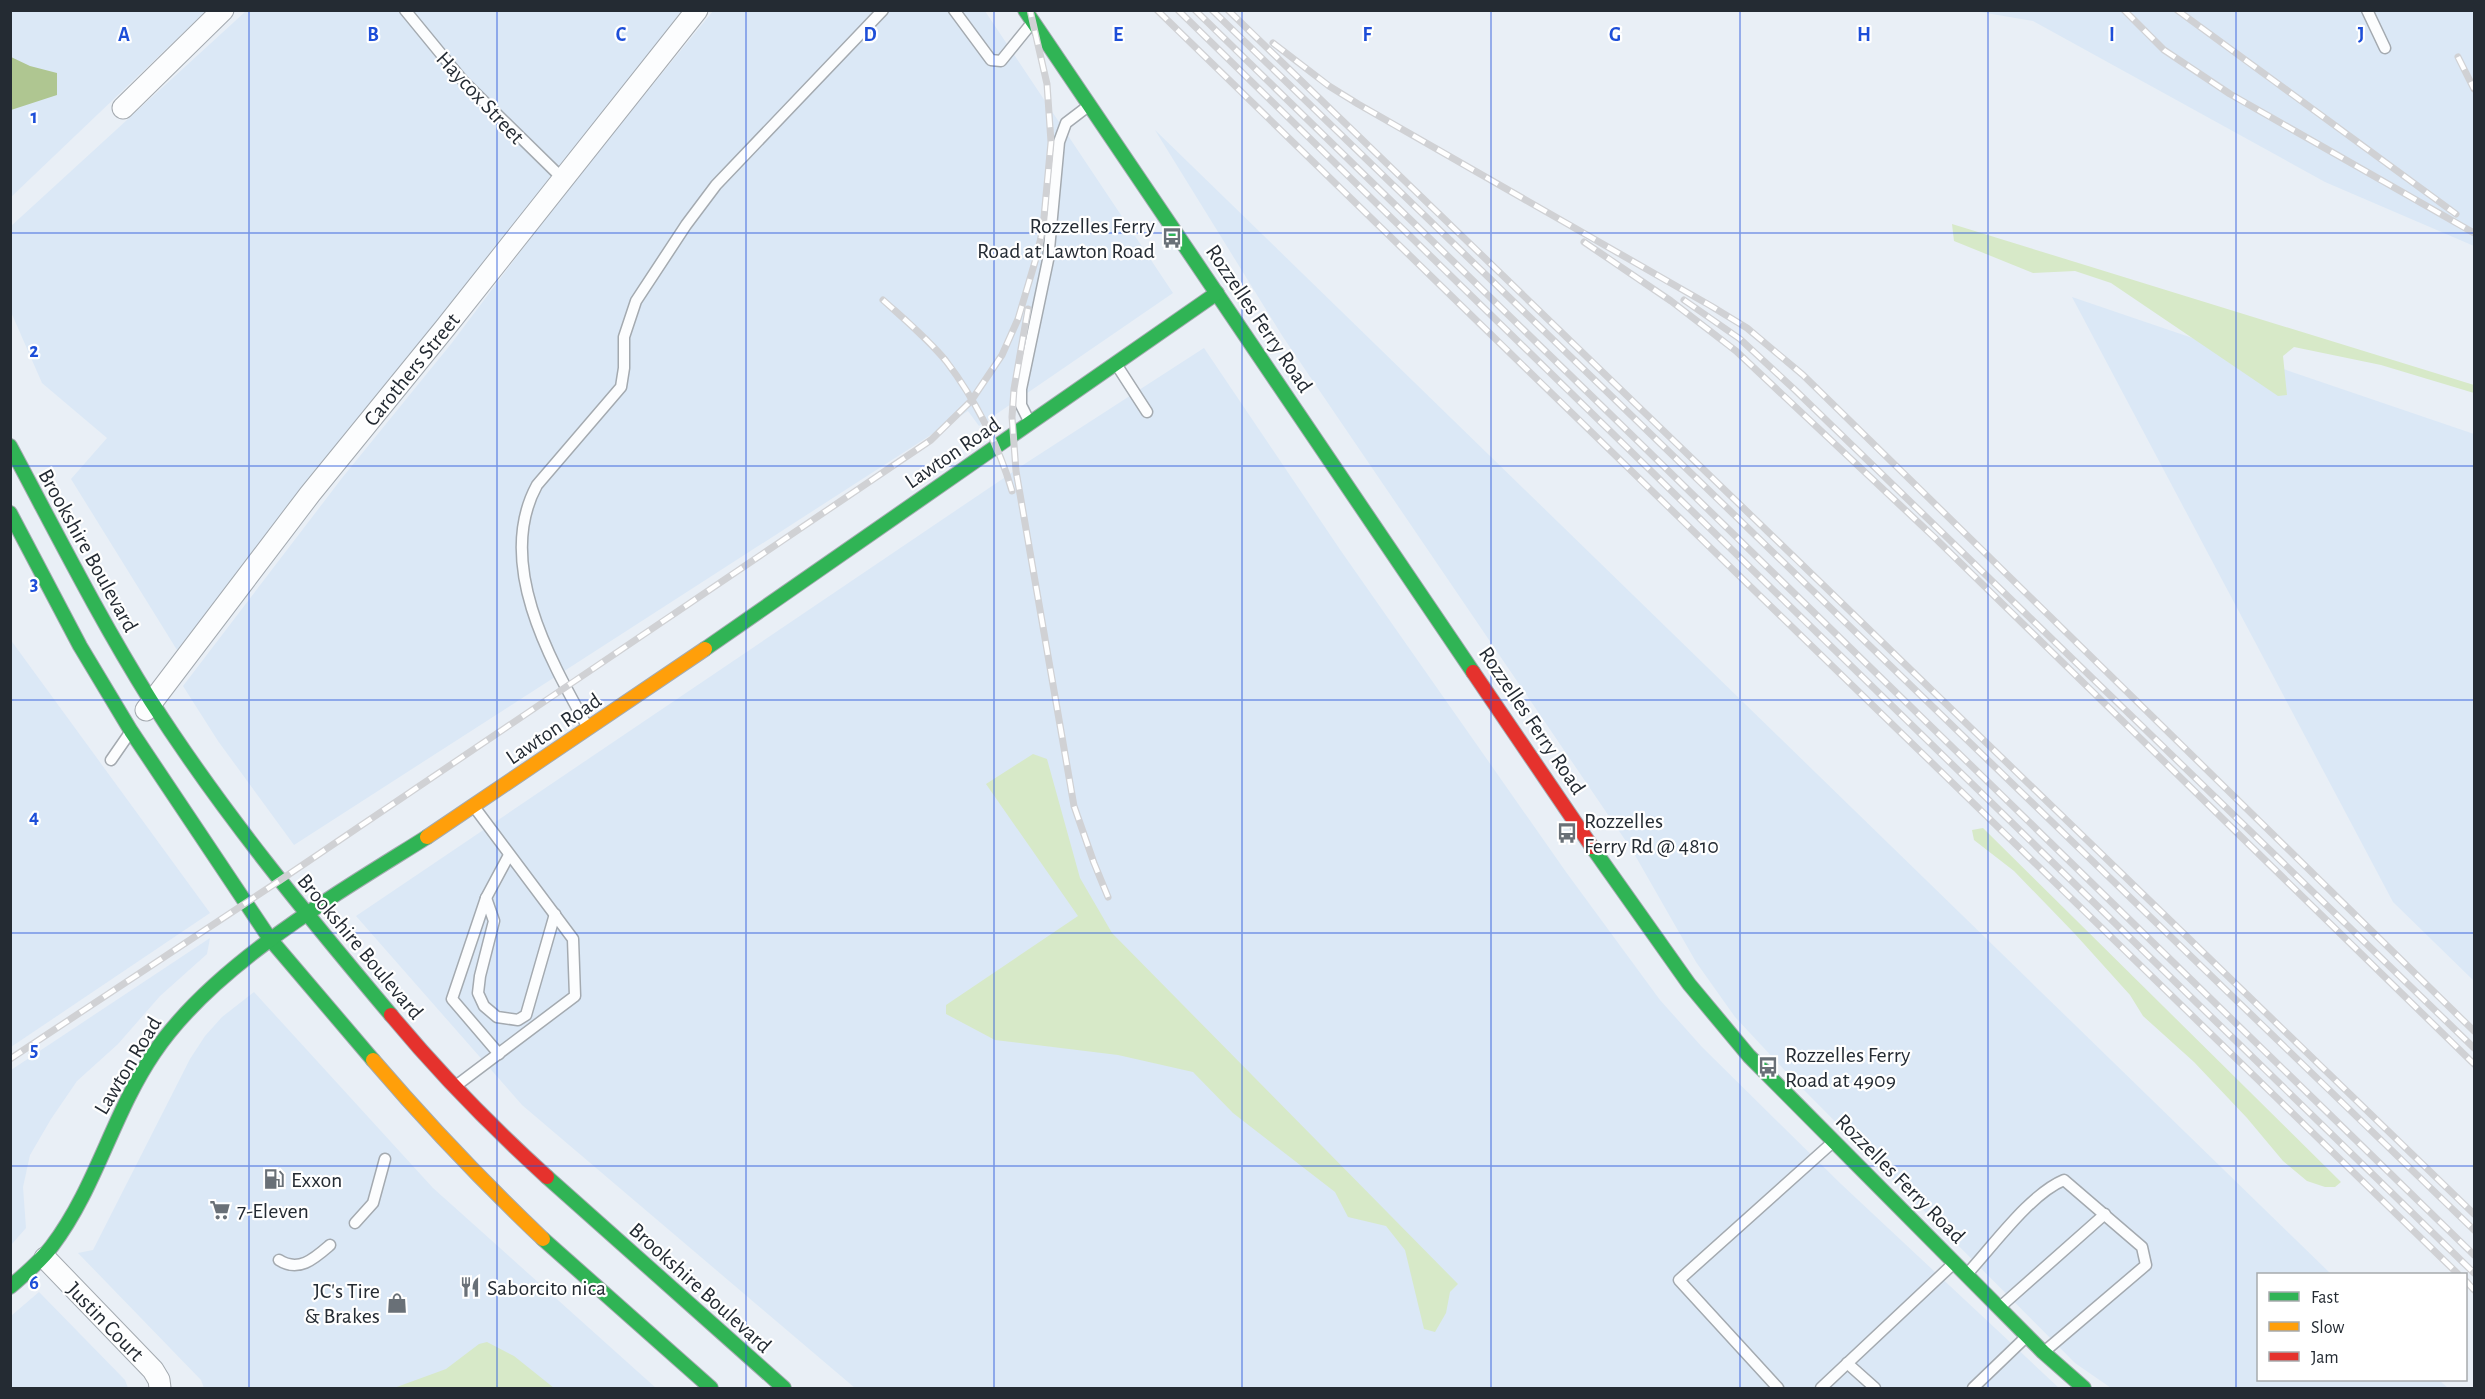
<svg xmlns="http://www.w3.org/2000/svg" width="2485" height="1399" font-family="'Alegreya Sans',sans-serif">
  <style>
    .built { fill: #dbe8f6 }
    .green { fill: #d7e9c8 }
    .water { fill: #afc691 }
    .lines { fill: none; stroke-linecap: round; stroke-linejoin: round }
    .lane-casing { stroke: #a4aab0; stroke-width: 13 }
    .street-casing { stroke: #a4aab0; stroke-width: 23 }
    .fast-casing { stroke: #a4aab0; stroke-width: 16 }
    .slow-casing { stroke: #a4aab0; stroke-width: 16 }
    .jam-casing { stroke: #a4aab0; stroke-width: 16 }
    .lane { stroke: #fcfdfe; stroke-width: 10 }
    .street { stroke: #fcfdfe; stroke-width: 21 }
    .fast { stroke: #30b455; stroke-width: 14 }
    .slow { stroke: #ff9f0a; stroke-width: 14 }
    .jam { stroke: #e5322d; stroke-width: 14 }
    .rail-casing { stroke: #d0d1d4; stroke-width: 7 }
    .rail { stroke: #fff; stroke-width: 4.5; stroke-dasharray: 14; stroke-linecap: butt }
    .grid { fill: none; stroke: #1d4ed8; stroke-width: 1.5; stroke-opacity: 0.55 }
    .labels { text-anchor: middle; stroke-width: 4.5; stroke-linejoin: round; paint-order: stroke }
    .street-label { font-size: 22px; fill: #242b33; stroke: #fff }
    .poi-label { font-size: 22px; fill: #242b33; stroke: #fff; text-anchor: start }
    .grid-label { font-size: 20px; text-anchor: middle; font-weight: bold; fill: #1d4ed8; stroke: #fff; stroke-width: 4.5; stroke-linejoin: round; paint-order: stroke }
  </style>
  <rect width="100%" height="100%" fill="#e9eff6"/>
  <!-- built -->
  <g class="built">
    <polygon points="11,11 206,11 11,197"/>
    <polygon points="246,11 686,11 177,650 71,479 107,438 42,383 11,312 10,227"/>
    <polygon points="713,11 985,11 1173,293 979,426 968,411 294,845 218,741 183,686 342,478 451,344 569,187"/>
    <polygon points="1974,11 2474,11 2474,246 2325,182 2033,21"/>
    <polygon points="1155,130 2331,1274 2258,1274 2258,1380 2439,1380 2448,1388 2111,1388 2075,1363 1792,1078 1735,1017 1696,962 1632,850 1283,337"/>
    <polygon points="2072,297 2474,434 2474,981 2393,902"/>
    <polygon points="1204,348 1341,551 1566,872 1660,1000 1702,1047 1841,1184 2059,1388 855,1388 522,1105 356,916 1026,463"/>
    <polygon points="10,639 210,913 11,1047 10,1047"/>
    <polygon points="210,938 207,954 160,996 118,1044 77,1081 51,1119 30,1155 23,1187 26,1228 11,1245 11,1070"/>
    <polygon points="254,992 433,1188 656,1388 204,1388 201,1380 78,1253 93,1250 190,1059 205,1036 222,1017"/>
    <polygon points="39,1292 125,1380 128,1388 11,1388 11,1316"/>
  </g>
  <!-- green -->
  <g class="green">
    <polygon points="1952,224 2474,385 2474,393 2381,365 2294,347 2283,356 2287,395 2278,396 2111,283 2075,271 2033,273 1954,241"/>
    <polygon points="1033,754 1047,759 1080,878 1112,933 1458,1284 1450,1292 1446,1313 1435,1332 1424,1329 1405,1250 1386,1226 1348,1217 1335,1192 1233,1113 1193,1072 1118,1055 995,1040 946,1014 946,1005 1078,916 986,784"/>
    <polygon points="1983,828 2341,1182 2335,1187 2325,1187 2307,1181 2283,1161 2247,1118 2194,1062 2143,1016 2130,995 2075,934 2014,871 1974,840 1972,830"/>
    <polygon points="487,1342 514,1356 554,1388 394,1388 446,1369 479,1344"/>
  </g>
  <!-- water -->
  <polygon class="water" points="11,57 30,66 57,73 57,95 11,110"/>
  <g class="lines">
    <!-- lane casing -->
    <g class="lane-casing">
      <g id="lane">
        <polyline points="405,10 464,82 562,178"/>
        <polyline points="954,10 991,60 1001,61 1031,24"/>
        <polyline points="2367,10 2385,48"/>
        <polyline points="1116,364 1147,412"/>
        <polyline points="1030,423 1021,405 1021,389 1048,260 1059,142 1066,123 1087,107"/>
        <path d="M587,726C549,658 495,562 537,485L621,387L624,368V337L636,301L686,225L716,185L883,10"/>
        <polyline points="111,760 129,734"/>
        <polyline points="486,898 494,921 480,976 478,993 484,1006 497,1017 518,1020 526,1015 555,914"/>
        <polyline points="499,1054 452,999 486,898 509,855"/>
        <polyline points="457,1085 575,996 573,939 475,808"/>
        <polyline points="355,1223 373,1203 385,1159"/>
        <path d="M279,1260C299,1273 315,1258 330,1245"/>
        <path d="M1967,1274C1993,1246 2030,1194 2064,1180L2142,1247L2146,1265L2045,1351"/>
        <polyline points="2000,1307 2105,1214"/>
        <polyline points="1847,1363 1875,1388"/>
        <polyline points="1778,1388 1679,1280 1833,1142"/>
        <polyline points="1821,1388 1953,1264"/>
        <polyline points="1973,1388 2025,1338"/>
      </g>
    </g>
    <!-- street casing -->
    <g class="street-casing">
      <g id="street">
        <polyline points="123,108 223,10"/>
        <polyline points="146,710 310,494 445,328 697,10"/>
        <polyline points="45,1258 153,1370 159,1380 160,1388"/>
      </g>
    </g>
    <!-- fast casing -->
    <g class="fast-casing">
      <g id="fast">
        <polyline points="1025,10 1473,672"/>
        <path d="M10,446C56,532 99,618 151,701C222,812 306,914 391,1015"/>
        <polyline points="10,513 80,646 131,731 270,939 373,1060"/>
        <polyline points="705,649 1217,293"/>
        <polyline points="1592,847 1689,984 1749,1056 2043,1352 2084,1388"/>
        <polyline points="547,1177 784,1388"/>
        <polyline points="543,1239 711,1388"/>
        <path d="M10,1287C25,1274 40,1262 52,1246C96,1188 113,1113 154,1053C213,965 338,893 427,837"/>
      </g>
    </g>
    <!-- slow casing -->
    <g class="slow-casing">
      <g id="slow">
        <polyline points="427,837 705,649"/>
        <path d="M373,1060C427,1123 483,1182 543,1239"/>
      </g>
    </g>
    <!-- jam casing -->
    <g class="jam-casing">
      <g id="jam">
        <polyline points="1473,672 1592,847"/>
        <path d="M391,1015C439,1073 491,1126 547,1177"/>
      </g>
    </g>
    <!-- lane -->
    <use href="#lane" class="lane"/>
    <!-- street -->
    <use href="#street" class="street"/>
    <!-- fast -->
    <use href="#fast" class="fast"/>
    <!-- slow -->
    <use href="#slow" class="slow"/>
    <!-- jam -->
    <use href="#jam" class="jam"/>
    <!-- rail casing -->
    <g class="rail-casing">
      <g id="rail">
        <polyline points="1157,10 2458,1274"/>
        <polyline points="1178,10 2474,1273"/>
        <polyline points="1195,10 2474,1255"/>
        <polyline points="1212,10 2474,1230"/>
        <polyline points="1228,10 2474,1214"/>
        <polyline points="2124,10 2164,50 2230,94 2474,233"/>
        <polyline points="2177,10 2456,214"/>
        <polyline points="1273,43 1329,86 1358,104 1711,306 1747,328 1803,375 2474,1031"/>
        <polyline points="2458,57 2474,89"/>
        <polyline points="1584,242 1671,301 1736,351 1935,538 2474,1064"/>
        <path d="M883,300C904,319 928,339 946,361C975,399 999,446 1012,491"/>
        <polyline points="1684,300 1740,339 1794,389 2474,1048"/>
        <polyline points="1028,309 1014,389 1012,417 1016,471 1074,806 1094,863 1108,897"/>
        <polyline points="10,1059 279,881 931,440 971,401 1002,355 1018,319 1037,255 1043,228 1051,142 1047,84 1030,10"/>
        <polyline points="2466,1281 2474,1290"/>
      </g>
    </g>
    <!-- rail -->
    <use href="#rail" class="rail"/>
  </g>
  <!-- grid -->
  <path class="grid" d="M249,10V1388M497,10V1388M746,10V1388M994,10V1388M1242,10V1388M1491,10V1388M1740,10V1388M1988,10V1388M2236,10V1388M10,233H2474M10,466H2474M10,700H2474M10,933H2474M10,1166H2474"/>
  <!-- icons -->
  <defs>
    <g id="bus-bare" transform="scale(1.62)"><path d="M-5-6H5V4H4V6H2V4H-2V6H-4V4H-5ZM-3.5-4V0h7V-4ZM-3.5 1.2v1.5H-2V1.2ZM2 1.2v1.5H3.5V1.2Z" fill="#697077" stroke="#fff" stroke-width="2.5" paint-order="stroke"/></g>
    <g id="fuel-bare" transform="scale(1.62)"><path d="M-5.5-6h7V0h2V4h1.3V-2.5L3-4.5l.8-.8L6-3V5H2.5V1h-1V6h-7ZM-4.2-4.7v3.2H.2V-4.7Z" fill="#697077" stroke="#fff" stroke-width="2.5" paint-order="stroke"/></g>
    <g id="supermarket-bare" transform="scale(1.62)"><path d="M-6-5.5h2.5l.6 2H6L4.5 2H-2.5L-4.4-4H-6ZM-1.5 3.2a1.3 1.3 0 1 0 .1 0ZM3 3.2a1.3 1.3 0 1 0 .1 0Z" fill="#697077" stroke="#fff" stroke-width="2.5" paint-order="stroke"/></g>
    <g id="restaurant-bare" transform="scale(1.62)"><path d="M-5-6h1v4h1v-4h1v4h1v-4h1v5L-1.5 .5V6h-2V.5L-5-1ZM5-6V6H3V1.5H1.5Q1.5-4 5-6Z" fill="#697077" stroke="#fff" stroke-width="2.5" paint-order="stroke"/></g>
    <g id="shop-bare" transform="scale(1.62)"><path d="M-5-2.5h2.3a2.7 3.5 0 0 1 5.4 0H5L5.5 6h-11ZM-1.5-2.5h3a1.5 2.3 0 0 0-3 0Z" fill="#697077" stroke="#fff" stroke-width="2.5" paint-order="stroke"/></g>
  </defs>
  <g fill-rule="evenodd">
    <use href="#bus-bare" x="1172" y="238"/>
    <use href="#bus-bare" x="1567" y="833"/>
    <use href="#bus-bare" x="1768" y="1067"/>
    <use href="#fuel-bare" x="274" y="1179"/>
    <use href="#supermarket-bare" x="220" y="1210"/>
    <use href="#restaurant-bare" x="470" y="1287"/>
    <use href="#shop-bare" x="397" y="1303"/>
  </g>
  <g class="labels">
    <!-- street labels -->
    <g class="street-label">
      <text transform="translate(481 97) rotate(47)" y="8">Haycox Street</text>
      <text transform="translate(1260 318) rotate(56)" y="8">Rozzelles Ferry Road</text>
      <text transform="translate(411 369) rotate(-51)" y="8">Carothers Street</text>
      <text transform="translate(952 452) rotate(-34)" y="8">Lawton Road</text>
      <text transform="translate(89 550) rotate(61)" y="8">Brookshire Boulevard</text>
      <text transform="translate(1533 720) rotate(56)" y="8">Rozzelles Ferry Road</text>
      <text transform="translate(553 728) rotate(-34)" y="8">Lawton Road</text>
      <text transform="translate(361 946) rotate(50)" y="8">Brookshire Boulevard</text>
      <text transform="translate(127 1065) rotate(-59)" y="8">Lawton Road</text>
      <text transform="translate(1901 1178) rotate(45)" y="8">Rozzelles Ferry Road</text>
      <text transform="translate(701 1287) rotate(42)" y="8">Brookshire Boulevard</text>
      <text transform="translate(106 1321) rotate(46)" y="8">Justin Court</text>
    </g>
    <!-- poi labels -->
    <g class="poi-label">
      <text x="1155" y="233" text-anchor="end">Rozzelles Ferry<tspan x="1155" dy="25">Road at Lawton Road</tspan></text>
      <text x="1584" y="828">Rozzelles<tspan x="1584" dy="25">Ferry Rd @ 4810</tspan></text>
      <text x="1785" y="1062">Rozzelles Ferry<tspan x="1785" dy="25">Road at 4909</tspan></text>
      <text x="291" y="1187">Exxon</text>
      <text x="237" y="1218">7-Eleven</text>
      <text x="487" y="1295">Saborcito nica</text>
      <text x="380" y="1298" text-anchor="end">JC's Tire<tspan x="380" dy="25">&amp; Brakes</tspan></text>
    </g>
  </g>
  <g class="grid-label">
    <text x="124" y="41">A</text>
    <text x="373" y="41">B</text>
    <text x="621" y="41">C</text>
    <text x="870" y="41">D</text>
    <text x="1118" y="41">E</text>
    <text x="1367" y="41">F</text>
    <text x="1615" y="41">G</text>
    <text x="1864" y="41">H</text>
    <text x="2112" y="41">I</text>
    <text x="2361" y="41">J</text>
    <text x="34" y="123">1</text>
    <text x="34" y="357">2</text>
    <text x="34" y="590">3</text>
    <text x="34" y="823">4</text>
    <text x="34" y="1056">5</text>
    <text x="34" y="1289">6</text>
  </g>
  <!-- border -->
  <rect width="2485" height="1399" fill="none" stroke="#242b33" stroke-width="24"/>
  <!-- legend -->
  <rect x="2257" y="1273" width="210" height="108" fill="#ffffff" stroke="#a7aaad" stroke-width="1.5"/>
  <rect x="2269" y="1292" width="30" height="9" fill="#30b455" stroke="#a7aaad" stroke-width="1.5"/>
  <text x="2311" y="1303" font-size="18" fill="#242b33">Fast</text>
  <rect x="2269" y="1322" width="30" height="9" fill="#ff9f0a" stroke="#a7aaad" stroke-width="1.5"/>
  <text x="2311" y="1333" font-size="18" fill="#242b33">Slow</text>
  <rect x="2269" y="1352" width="30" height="9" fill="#e5322d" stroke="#a7aaad" stroke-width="1.5"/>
  <text x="2311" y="1363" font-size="18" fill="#242b33">Jam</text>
</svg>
